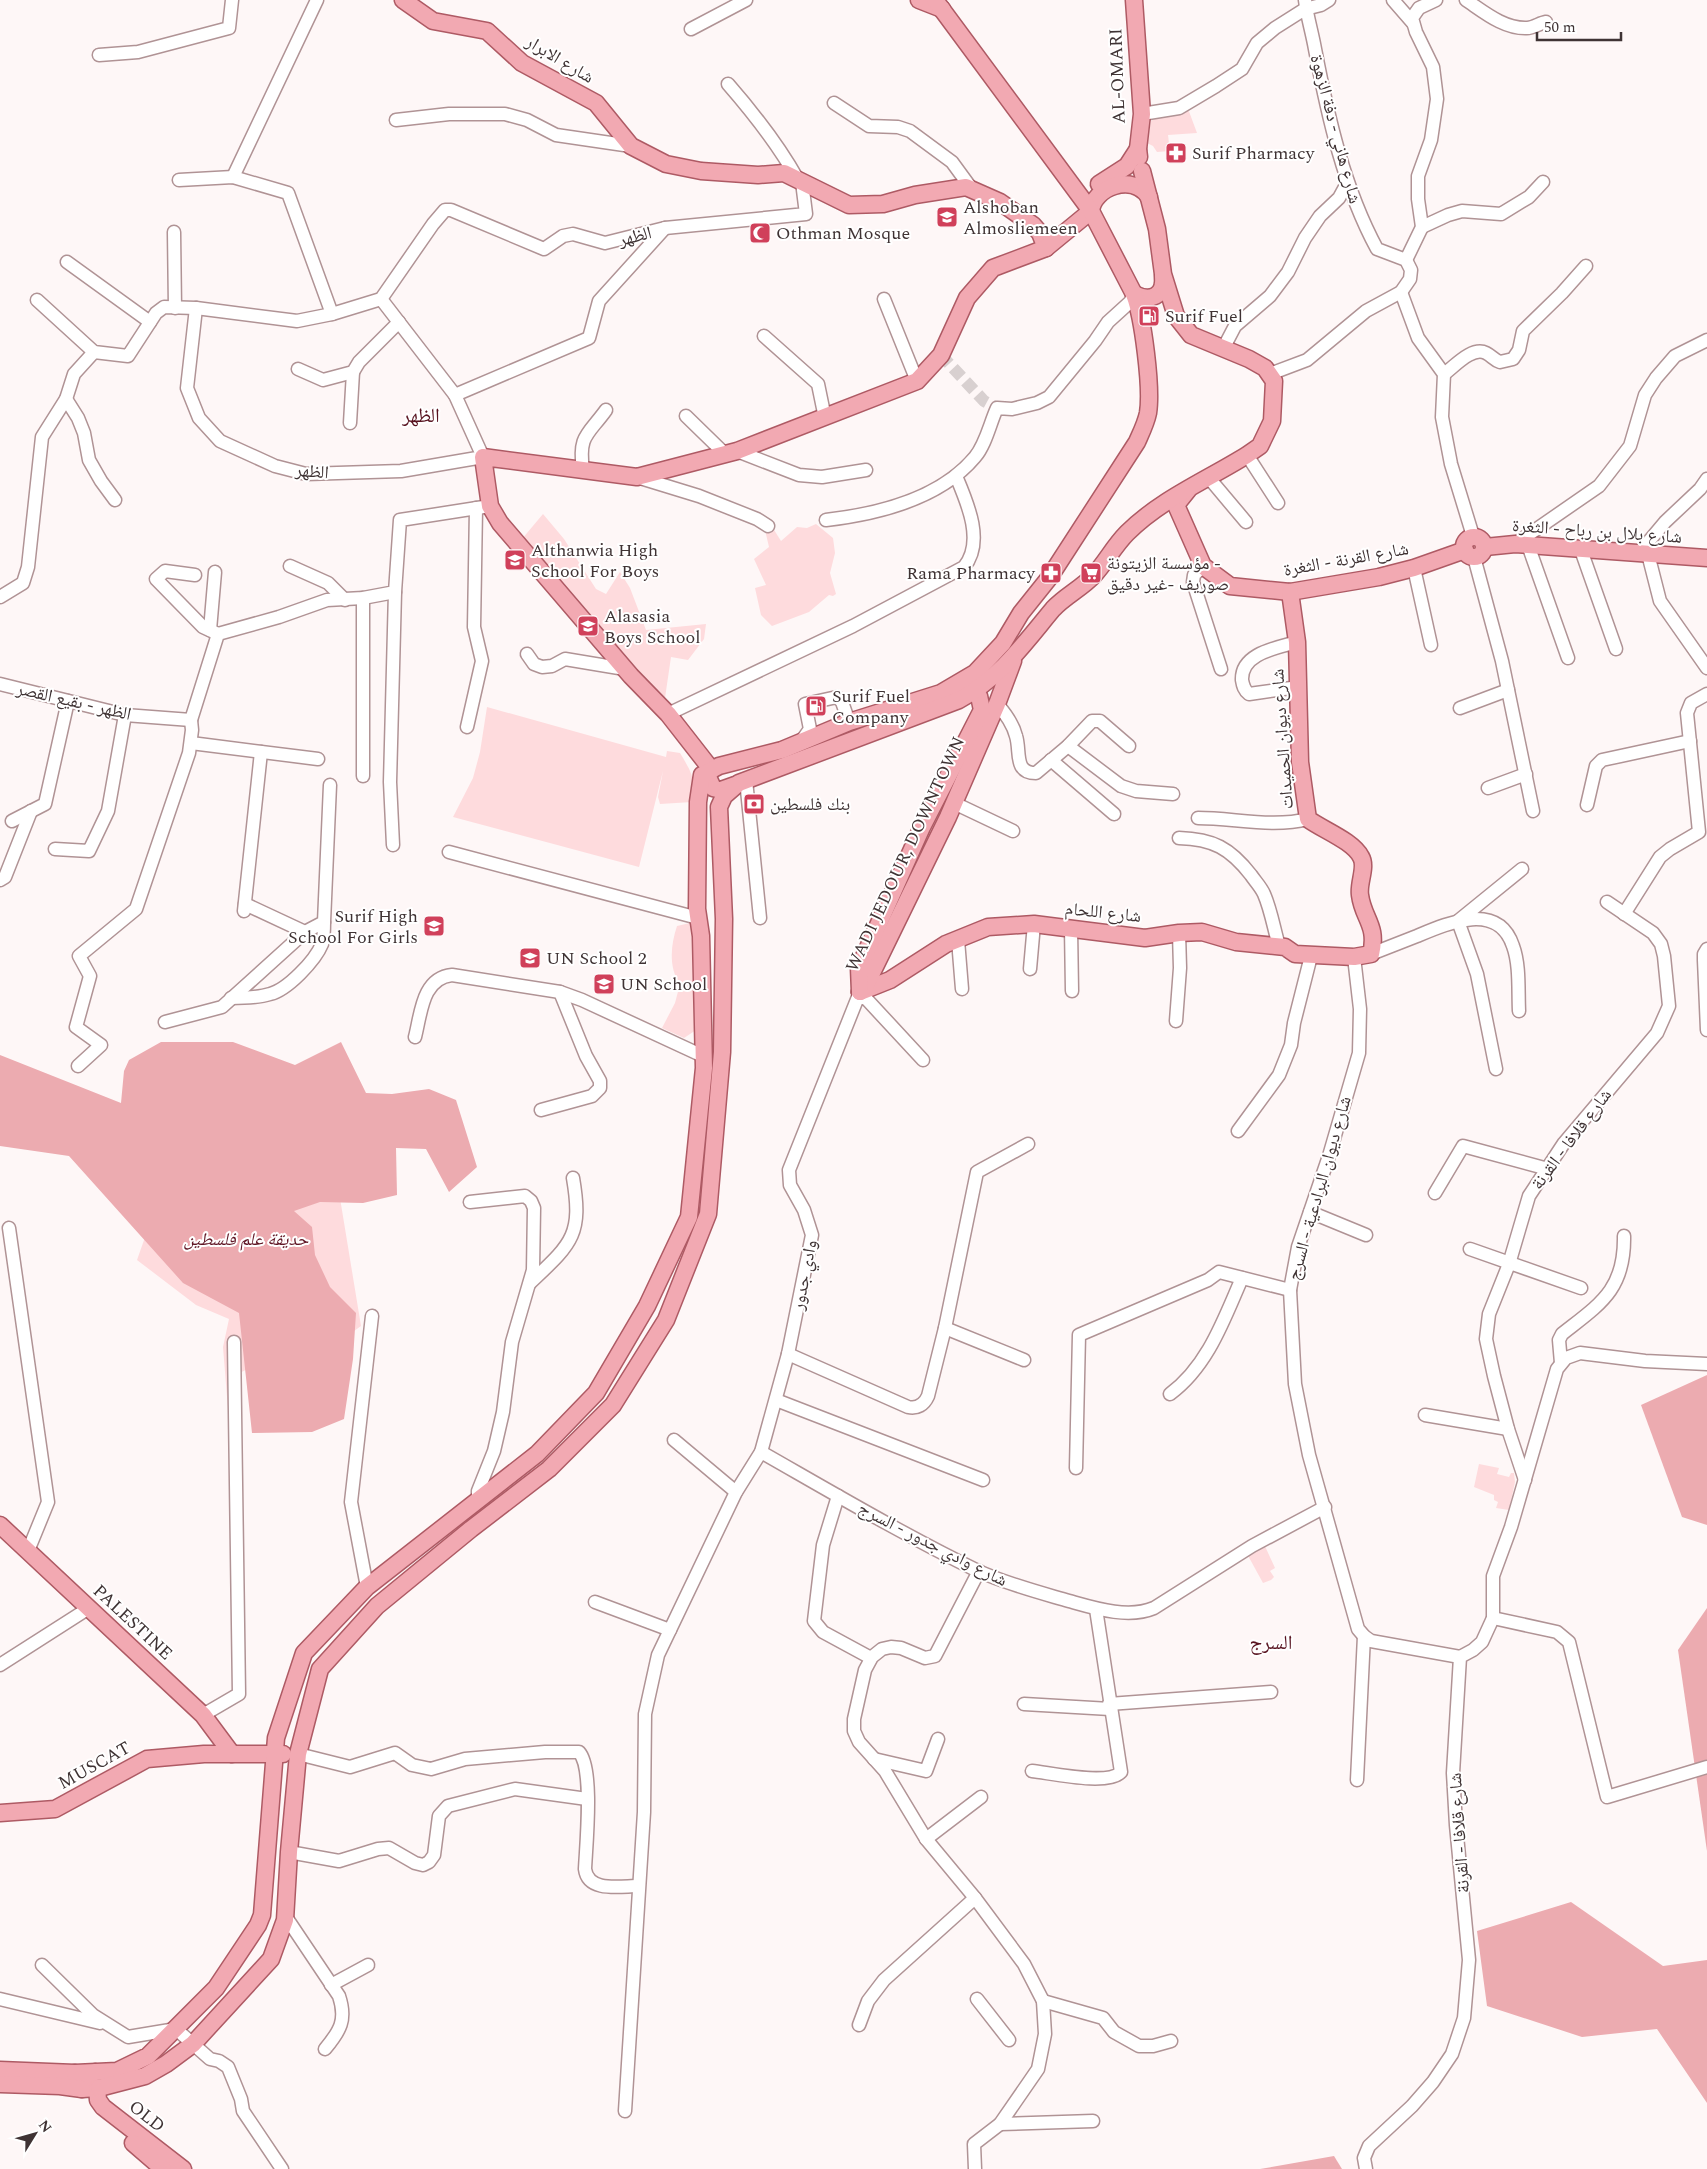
<svg xmlns="http://www.w3.org/2000/svg" width="1707" height="2169" font-family="Spectral,'Noto Naskh Arabic',serif">
  <style>
    .green { fill: #fedbdd }
    .forest { fill: #ecabb0 }
    .lines { fill: none; stroke-linecap: round; stroke-linejoin: round }
    .minor-tunnel { stroke: #d8d0d0; stroke-width: 12; stroke-dasharray: 12 6; stroke-linecap: butt }
    .minor-casing { stroke: #b09395; stroke-width: 15 }
    .major-casing { stroke: #ae5a64; stroke-width: 19 }
    .minor { stroke: #fff; stroke-width: 12 }
    .major { stroke: #f2a9b2; stroke-width: 16 }
    .labels { text-anchor: middle; stroke-width: 4; stroke-linejoin: round; paint-order: stroke }
    .street-label { font-size: 18px; fill: #3f3334; stroke: #fff }
    .poi-label { font-size: 18px; fill: #3f3334; stroke: #fff; text-anchor: start }
    .park-label { font-size: 18px; font-style: italic; fill: #5f1524; stroke: #fff }
    .quarter-label { font-size: 20px; fill: #581320; stroke: #fff }
  </style>
  <rect width="100%" height="100%" fill="#fef7f7"/>
  <!-- green -->
  <g class="green">
    <polygon points="1187,106 1197,133 1168,135 1170,151 1157,152 1153,146 1147,143 1151,121 1159,116"/>
    <polygon points="543,514 564,539 596,589 606,594 620,572 630,588 646,630 706,624 704,639 688,660 671,657 665,698 659,695 650,685 522,539"/>
    <polygon points="816,524 833,538 835,553 830,573 836,594 833,596 829,595 809,612 772,626 761,615 755,588 766,585 754,559 769,547 765,530 771,525 781,541 797,527 807,528"/>
    <path d="M487,707L666,757L667,751L680,753C692,773 696,779 692,802L660,804L658,797L663,771L639,867L453,817L473,778L480,752Z"/>
    <path d="M690,923L698,938L696,1030L684,1038L662,1028L675,1003L680,984C668,967 671,944 677,926Z"/>
    <polygon points="339,1192 361,1326 314,1360 271,1356 238,1374 242,1409 228,1409 223,1347 229,1319 196,1305 137,1260 157,1203"/>
    <polygon points="1479,1464 1499,1468 1497,1474 1509,1477 1511,1473 1514,1473 1515,1482 1509,1510 1496,1508 1498,1502 1494,1500 1494,1495 1474,1487"/>
    <polygon points="1264,1544 1275,1568 1270,1571 1274,1577 1271,1580 1263,1583 1246,1552"/>
  </g>
  <!-- forest -->
  <g class="forest">
    <polygon points="161,1042 233,1042 295,1065 341,1042 366,1093 392,1094 429,1089 456,1100 477,1167 449,1192 426,1149 396,1148 397,1195 363,1203 320,1202 294,1211 312,1227 315,1255 330,1287 356,1313 353,1359 344,1419 312,1432 252,1433 239,1313 183,1283 69,1156 0,1146 0,1055 121,1103 124,1071 129,1060"/>
    <polygon points="1707,1375 1707,1525 1682,1517 1641,1405"/>
    <polygon points="1707,1608 1707,1851 1678,1650"/>
    <polygon points="1571,1902 1663,1966 1707,1960 1707,2103 1657,2029 1582,2037 1487,2006 1477,1931"/>
    <polygon points="1334,2156 1342,2169 1260,2169"/>
  </g>
  <g class="lines">
    <!-- minor-tunnel -->
    <polyline class="minor-tunnel" points="941,355 984,401 997,408"/>
    <!-- minor casing -->
    <g class="minor-casing">
      <g id="minor">
        <polyline points="1393,0 1413,23"/>
        <path d="M1466,0C1484,12 1504,29 1527,28C1533,28 1540,23 1546,22"/>
        <polyline points="691,29 746,0"/>
        <polyline points="99,55 138,52 229,28 232,0"/>
        <path d="M728,84C755,115 778,144 798,180"/>
        <polyline points="834,103 869,126 898,127 910,131 952,162 971,188"/>
        <polyline points="1142,114 1179,108 1216,86 1242,69 1257,43 1275,28 1305,9 1321,5 1329,0"/>
        <polyline points="396,120 449,114 505,114 527,120 556,135 631,146"/>
        <polyline points="233,177 317,0"/>
        <polyline points="179,180 233,177 288,193 332,314"/>
        <polyline points="1422,227 1448,215 1462,211 1501,214 1529,197 1543,182"/>
        <polyline points="174,232 175,308"/>
        <polyline points="1406,260 1422,227 1418,199 1418,176 1431,140 1437,99 1433,67 1416,32 1412,18 1419,8 1436,0"/>
        <polyline points="67,262 150,322"/>
        <polyline points="1401,292 1418,338 1444,374 1442,417 1451,464 1473,536"/>
        <polyline points="381,299 455,395"/>
        <polyline points="884,299 917,381"/>
        <polyline points="37,300 94,352 128,356 156,313 164,307 196,308 297,321 332,314 381,299 433,224 445,210 451,210 544,249 563,236 573,234 605,243 665,228 806,214 802,182"/>
        <polyline points="196,308 187,388 199,418 220,441 275,466 306,474 401,471 483,457 455,395 589,338 599,301 665,228"/>
        <polyline points="764,336 818,384 825,418"/>
        <polyline points="1223,349 1235,326 1270,296 1288,272 1305,238 1320,216 1339,198 1345,187 1347,180"/>
        <polyline points="298,369 323,380 353,372 359,362 399,322"/>
        <path d="M1270,374L1307,360L1366,311L1401,292L1410,279L1411,270L1406,260L1377,249C1344,188 1328,117 1315,49C1312,32 1307,16 1305,0"/>
        <path d="M1444,374C1454,367 1472,346 1486,353C1492,356 1494,360 1500,362L1513,359L1519,350L1523,331L1562,293L1586,266"/>
        <polyline points="66,399 78,418 84,433 89,460 101,481 115,500"/>
        <polyline points="686,416 725,454"/>
        <polyline points="350,423 353,372"/>
        <polyline points="737,451 799,475 822,477 866,470"/>
        <polyline points="1247,455 1278,503"/>
        <path d="M583,470C578,435 588,435 606,410"/>
        <polyline points="637,477 699,496 757,519 768,526"/>
        <polyline points="1209,478 1246,522"/>
        <path d="M826,520C878,514 940,499 975,457C986,444 990,423 997,408L1012,409L1037,403L1049,397L1095,341L1108,322L1130,302L1134,294"/>
        <polyline points="1515,544 1599,486 1630,446 1645,395 1656,378 1675,356 1707,340"/>
        <polyline points="1528,545 1568,658"/>
        <polyline points="1581,550 1616,649"/>
        <polyline points="1639,553 1665,522 1700,489 1707,479"/>
        <polyline points="1648,554 1660,601 1707,668"/>
        <polyline points="1474,557 1502,661 1533,811"/>
        <polyline points="290,566 328,583 345,600"/>
        <polyline points="1203,566 1194,575 1193,582 1221,669"/>
        <polyline points="1414,568 1431,645"/>
        <polyline points="195,575 165,571 156,579 203,627 218,634"/>
        <polyline points="0,597 23,583 28,567 42,437 66,399 74,374 94,352"/>
        <polyline points="363,598 363,776"/>
        <polyline points="210,630 215,572"/>
        <path d="M1297,642C1277,648 1241,653 1242,680C1243,686 1244,690 1249,694L1298,687"/>
        <polyline points="527,654 534,664 542,667 552,666 565,659 625,669"/>
        <polyline points="0,684 125,715 191,720 218,634 279,617 327,600 363,598 395,592 400,520 490,506"/>
        <path d="M997,704C1005,713 1013,724 1016,736C1021,751 1013,773 1036,773L1068,746L1092,721H1100L1129,746"/>
        <polyline points="1460,708 1508,690"/>
        <path d="M668,714L853,626L964,567C985,542 967,502 956,476"/>
        <polyline points="467,727 482,661 474,627 476,508"/>
        <polyline points="191,743 318,759"/>
        <polyline points="800,743 810,729 805,704 837,697 842,702 849,722"/>
        <polyline points="1068,746 1121,786 1136,791 1173,794"/>
        <polyline points="1051,760 1114,814"/>
        <polyline points="746,780 760,918"/>
        <polyline points="1488,788 1526,774"/>
        <polyline points="954,803 1013,831"/>
        <polyline points="1587,805 1596,766 1602,760 1690,741"/>
        <path d="M1198,818C1234,818 1272,828 1308,819"/>
        <polyline points="12,821 45,804 68,701"/>
        <path d="M1179,838C1213,839 1230,848 1251,875C1255,881 1261,887 1264,894C1271,910 1274,929 1279,946"/>
        <polyline points="393,845 390,782 395,592"/>
        <polyline points="55,849 89,851 108,811 125,715"/>
        <polyline points="449,852 698,918"/>
        <polyline points="0,880 5,877 31,811"/>
        <polyline points="245,904 305,932 324,922 330,785"/>
        <polyline points="244,911 261,752"/>
        <polyline points="1624,914 1660,857 1670,849 1699,832 1687,713 1691,703 1707,694"/>
        <polyline points="1071,928 1072,991"/>
        <polyline points="958,940 962,989"/>
        <polyline points="1707,949 1704,954 1704,960 1707,1030"/>
        <path d="M1371,954C1386,948 1402,942 1417,936C1448,923 1498,901 1513,946C1520,965 1518,990 1519,1011"/>
        <polyline points="1354,957 1360,1009 1359,1053 1329,1156 1298,1247 1290,1290 1295,1384 1309,1455 1358,1629 1364,1636 1371,1641 1460,1657"/>
        <polyline points="1030,969 1034,924"/>
        <path d="M231,998C244,998 258,998 270,994C287,990 315,961 322,944C324,937 324,929 324,922"/>
        <polyline points="1176,1021 1180,968 1179,933"/>
        <polyline points="165,1022 222,1007 305,932"/>
        <path d="M415,1037C421,1014 422,978 452,975L560,992L582,1000L703,1056"/>
        <polyline points="78,1066 101,1045 76,1027 90,976 79,956 136,909 189,753 192,730 191,720"/>
        <polyline points="1496,1069 1477,974 1458,921 1522,869"/>
        <polyline points="541,1110 592,1096 600,1088 600,1081 586,1056 560,992"/>
        <polyline points="1238,1131 1279,1075 1291,1045 1294,1023 1311,956"/>
        <polyline points="1435,1193 1463,1146 1548,1169"/>
        <polyline points="470,1202 525,1196 531,1201 534,1208 533,1270 512,1342 503,1412 494,1451 478,1491 478,1502"/>
        <polyline points="1310,1212 1366,1235"/>
        <polyline points="9,1228 48,1502 28,1551"/>
        <polyline points="1470,1249 1581,1288"/>
        <path d="M530,1283C571,1244 583,1236 573,1178"/>
        <polyline points="945,1328 1024,1360"/>
        <path d="M788,1354L908,1407C917,1409 924,1405 928,1396L945,1328L977,1172L1028,1144"/>
        <path d="M1561,1363L1559,1340L1562,1334C1600,1304 1625,1290 1624,1236"/>
        <path d="M1170,1394C1208,1366 1224,1319 1242,1278"/>
        <polyline points="776,1400 983,1480"/>
        <polyline points="1425,1415 1508,1429"/>
        <polyline points="674,1440 736,1492"/>
        <path d="M761,1452C833,1493 904,1535 978,1571C1007,1584 1038,1592 1069,1601C1094,1608 1128,1619 1154,1608L1252,1546L1325,1507"/>
        <polyline points="1076,1468 1079,1335 1208,1280 1219,1272 1290,1290"/>
        <polyline points="1525,1480 1508,1429 1494,1376 1486,1339 1489,1314 1509,1264 1529,1196 1564,1143 1657,1033 1669,1006 1664,956 1661,944 1653,933 1607,902"/>
        <polyline points="838,1496 823,1545 814,1621 823,1632 871,1658"/>
        <polyline points="367,1587 351,1502 372,1316"/>
        <polyline points="595,1602 670,1630"/>
        <polyline points="1493,1618 1557,1632 1569,1642 1607,1797 1707,1767"/>
        <polyline points="0,1665 89,1608"/>
        <polyline points="1024,1704 1110,1709"/>
        <polyline points="1109,1704 1271,1692"/>
        <polyline points="203,1715 239,1694 234,1342"/>
        <path d="M298,1754L350,1767L395,1753L412,1765L431,1769L465,1759L545,1752H579C594,1768 586,1846 585,1869C588,1893 621,1886 638,1886"/>
        <polyline points="874,1759 926,1771 938,1739"/>
        <path d="M1032,1771C1051,1773 1108,1786 1121,1772L1096,1609"/>
        <polyline points="1357,1780 1364,1636"/>
        <polyline points="926,1839 981,1797"/>
        <polyline points="289,1852 339,1861 378,1849 389,1848 415,1863 423,1865 429,1862 434,1855 439,1816 448,1806 515,1789 587,1799"/>
        <path d="M286,1917L339,1996C347,2020 340,2031 325,2049"/>
        <polyline points="42,1965 93,2015 128,2037 176,2029 210,2059 219,2061 228,2067 241,2099 243,2111 282,2169"/>
        <polyline points="331,1985 368,1965"/>
        <polyline points="0,1999 100,2023"/>
        <polyline points="977,1999 1009,2040"/>
        <polyline points="1043,2001 1103,2018 1114,2032 1139,2046 1153,2046 1171,2041"/>
        <polyline points="859,2025 868,2001 884,1980 975,1898"/>
        <polyline points="625,2111 644,1812 645,1714 658,1655 736,1492 761,1452 788,1354 812,1235 804,1210 790,1185 789,1170 860,992 923,1060"/>
        <polyline points="1000,2124 1093,2121"/>
        <polyline points="975,2169 974,2144 1000,2124 1038,2069 1045,2034 1043,2001 1024,1964 975,1898 926,1839 885,1771 859,1742 854,1731 854,1719 865,1670 872,1657 882,1649 891,1647 901,1648 925,1658 935,1656 979,1571"/>
        <polyline points="1366,2169 1364,2158 1369,2146 1412,2106 1433,2082 1452,2054 1464,2018 1469,1960 1456,1825 1453,1773 1460,1657 1473,1650 1482,1642 1493,1618 1493,1576 1511,1527 1557,1369 1566,1358 1580,1353 1645,1361 1707,1364"/>
      </g>
    </g>
    <!-- major casing -->
    <g class="major-casing">
      <g id="major">
        <polyline points="403,0 433,21 487,31 522,63 596,103 631,146 666,164 701,171 758,175 784,173 849,205 883,204 915,195 966,187 1000,202 1033,225 1040,233 1046,248"/>
        <polyline points="919,0 942,9"/>
        <polyline points="1134,0 1142,114 1138,149 1139,157"/>
        <polyline points="1099,184 1127,166 1138,149"/>
        <path d="M1091,211C1093,188 1132,172 1149,197"/>
        <path d="M1134,294C1150,302 1165,297 1163,276"/>
        <polyline points="1188,490 1176,505 1203,566 1230,586 1290,592 1379,577 1414,568 1465,550"/>
        <circle cx="1474" cy="547" r="10"/>
        <polyline points="1485,547 1515,544 1707,558"/>
        <polyline points="735,785 721,790 713,788 708,777 711,769 668,714 631,676 500,523 490,506 483,457 637,477 737,451 917,381 941,355 967,298 993,268 1046,248 1091,211"/>
        <path d="M860,992L890,980L946,944L988,927L1034,924L1145,938L1179,933L1202,932L1236,942L1285,947L1295,954L1354,957L1371,954C1378,925 1363,919 1360,895C1358,883 1367,867 1361,857C1353,841 1323,830 1308,819L1300,762L1297,642L1290,592"/>
        <polyline points="860,992 867,983 948,817 997,704 1013,661"/>
        <polyline points="860,992 859,968 922,827 982,710 979,696 973,692"/>
        <polyline points="0,1525 203,1715 232,1754"/>
        <polyline points="0,1813 55,1809 147,1759 204,1754 283,1754"/>
        <polyline points="0,2070 75,2073"/>
        <path d="M95,2072L99,2088L82,2089L75,2073L117,2071L148,2056L216,1988L258,1925L262,1915L276,1738L304,1653L367,1587L537,1454L596,1393L647,1306L689,1217L704,1068L701,936L697,909L698,802L702,775L719,766L782,750L849,722L941,693L975,673L1003,643L1021,613L1049,578L1137,442C1141,433 1146,423 1148,413C1152,388 1143,317 1134,294L1091,211L935,0"/>
        <polyline points="0,2084 60,2086 82,2089"/>
        <polyline points="97,2088 98,2100 103,2107 183,2169"/>
        <path d="M99,2088L145,2076L166,2064L193,2044L271,1959L285,1920L289,1852L298,1754L320,1669L377,1606L471,1529L549,1469L613,1405L666,1320L708,1214L722,1052L724,919L719,807L724,796L739,783L959,700C1001,677 1023,645 1053,609C1065,596 1082,588 1094,575C1106,562 1114,546 1127,533C1161,499 1207,480 1247,455L1260,446L1272,421L1274,381L1265,368L1249,359L1191,335L1176,316L1163,274L1157,229L1142,171"/>
        <polyline points="133,2143 163,2169"/>
      </g>
    </g>
    <!-- minor -->
    <use href="#minor" class="minor"/>
    <!-- major -->
    <use href="#major" class="major"/>
  </g>
  <!-- icons -->
  <defs>
    <g id="pharmacy-square" transform="scale(1.125)"><rect x="-9" y="-9" width="18" height="18" rx="4" fill="#d0405a" stroke="#fff"/><path d="M-2-6h4v4h4v4h-4v4h-4v-4h-4v-4h4Z" fill="#fff"/></g>
    <g id="school-square" transform="scale(1.125)"><rect x="-9" y="-9" width="18" height="18" rx="4" fill="#d0405a" stroke="#fff"/><path d="M0-5L7-2L0 1L-7-2ZM-4 1L0 2.5L4 1V4Q0 6-4 4Z" fill="#fff"/></g>
    <g id="mosque-square" transform="scale(1.125)"><rect x="-9" y="-9" width="18" height="18" rx="4" fill="#d0405a" stroke="#fff"/><path d="M3.5-4.9A6 6 0 1 0 3.5 4.9A5 5 0 1 1 3.5-4.9Z" fill="#fff"/></g>
    <g id="fuel-square" transform="scale(1.125)"><rect x="-9" y="-9" width="18" height="18" rx="4" fill="#d0405a" stroke="#fff"/><path d="M-5.5-6h7V0h2V4h1.3V-2.5L3-4.5l.8-.8L6-3V5H2.5V1h-1V6h-7ZM-4.2-4.7v3.2H.2V-4.7Z" fill="#fff"/></g>
    <g id="supermarket-square" transform="scale(1.125)"><rect x="-9" y="-9" width="18" height="18" rx="4" fill="#d0405a" stroke="#fff"/><path d="M-6-5.5h2.5l.6 2H6L4.5 2H-2.5L-4.4-4H-6ZM-1.5 3.2a1.3 1.3 0 1 0 .1 0ZM3 3.2a1.3 1.3 0 1 0 .1 0Z" fill="#fff"/></g>
    <g id="bank-square" transform="scale(1.125)"><rect x="-9" y="-9" width="18" height="18" rx="4" fill="#d0405a" stroke="#fff"/><path d="M-6-4H6V4H-6ZM0-2.3a2.3 2.3 0 1 0 0 4.6a2.3 2.3 0 1 0 0-4.6Z" fill="#fff"/></g>
  </defs>
  <g fill-rule="evenodd">
    <use href="#pharmacy-square" x="1176" y="153"/>
    <use href="#school-square" x="947" y="217"/>
    <use href="#mosque-square" x="760" y="233"/>
    <use href="#fuel-square" x="1149" y="316"/>
    <use href="#school-square" x="515" y="560"/>
    <use href="#pharmacy-square" x="1051" y="573"/>
    <use href="#supermarket-square" x="1091" y="573"/>
    <use href="#school-square" x="588" y="626"/>
    <use href="#fuel-square" x="816" y="706"/>
    <use href="#bank-square" x="754" y="804"/>
    <use href="#school-square" x="434" y="926"/>
    <use href="#school-square" x="530" y="958"/>
    <use href="#school-square" x="604" y="984"/>
  </g>
  <g class="labels">
    <!-- street labels -->
    <g class="street-label">
      <text transform="translate(560 59) rotate(31)" y="6">شارع الابرار</text>
      <text transform="translate(1117 76) rotate(-92)" y="6">AL-OMARI</text>
      <text transform="translate(1336 129) rotate(75)" y="6">شارع هاني - دفة الزهوة</text>
      <text transform="translate(635 236) rotate(-14)" y="6">الظهر</text>
      <text transform="translate(312 471) rotate(5)" y="6">الظهر</text>
      <text transform="translate(1597 531) rotate(4)" y="6">شارع بلال بن رباح - الثغرة</text>
      <text transform="translate(1346 559) rotate(-10)" y="6">شارع القرنة - الثغرة</text>
      <text transform="translate(74 701) rotate(13)" y="6">الظهر - بقيع القصر</text>
      <text transform="translate(1282 739) rotate(-94)" y="6">شارع ديوان الحميدات</text>
      <text transform="translate(905 854) rotate(-65)" y="6">WADI JEDOUR, DOWNTOWN</text>
      <text transform="translate(1103 912) rotate(6)" y="6">شارع اللحام</text>
      <text transform="translate(1571 1139) rotate(-53)" y="6">شارع قلافا - القرنة</text>
      <text transform="translate(1319 1188) rotate(-74)" y="6">شارع ديوان البرادعية - السرج</text>
      <text transform="translate(804 1275) rotate(-79)" y="6">وادي جدور</text>
      <text transform="translate(933 1544) rotate(27)" y="6">شارع وادي جدور - السرج</text>
      <text transform="translate(133 1622) rotate(43)" y="6">PALESTINE</text>
      <text transform="translate(94 1765) rotate(-29)" y="6">MUSCAT</text>
      <text transform="translate(1459 1833) rotate(-94)" y="6">شارع قلافا - القرنة</text>
      <text transform="translate(147 2116) rotate(38)" y="6">OLD</text>
    </g>
    <!-- poi labels -->
    <g class="poi-label">
      <text x="1192" y="159">Surif Pharmacy</text>
      <text x="963" y="213">Alshoban<tspan x="963" dy="21">Almosliemeen</tspan></text>
      <text x="776" y="239">Othman Mosque</text>
      <text x="1165" y="322">Surif Fuel</text>
      <text x="531" y="556">Althanwia High<tspan x="531" dy="21">School For Boys</tspan></text>
      <text x="1107" y="569">مؤسسة الزيتونة -<tspan x="1107" dy="21">صوريف -غير دقيق</tspan></text>
      <text x="1035" y="579" text-anchor="end">Rama Pharmacy</text>
      <text x="604" y="622">Alasasia<tspan x="604" dy="21">Boys School</tspan></text>
      <text x="832" y="702">Surif Fuel<tspan x="832" dy="21">Company</tspan></text>
      <text x="770" y="810">بنك فلسطين</text>
      <text x="418" y="922" text-anchor="end">Surif High<tspan x="418" dy="21">School For Girls</tspan></text>
      <text x="546" y="964">UN School 2</text>
      <text x="620" y="990">UN School</text>
    </g>
    <!-- park labels -->
    <g class="park-label">
      <text x="246" y="1245">حديقة علم فلسطين</text>
    </g>
    <!-- quarter labels -->
    <g class="quarter-label">
      <text x="421" y="422">الظهر</text>
      <text x="1271" y="1649">السرج</text>
    </g>
  </g>
  <!-- north arrow -->
  <g transform="translate(35 2134) rotate(53)" stroke="#ffffff" stroke-width="4" paint-order="stroke">
  <path d="M0-4L9 19L0 12L-9 19Z" fill="#3f3334"/>
  <text y="-8" font-size="14" font-weight="bold" text-anchor="middle" fill="#3f3334">N</text>
  </g>
  <!-- scale -->
  <path d="M1537 32v8h84v-8" fill="none" stroke="#3f3334" stroke-width="2.5"/>
  <text x="1544" y="32" font-size="15" fill="#3f3334" stroke="#ffffff" stroke-width="4" paint-order="stroke">50 m</text>
</svg>
